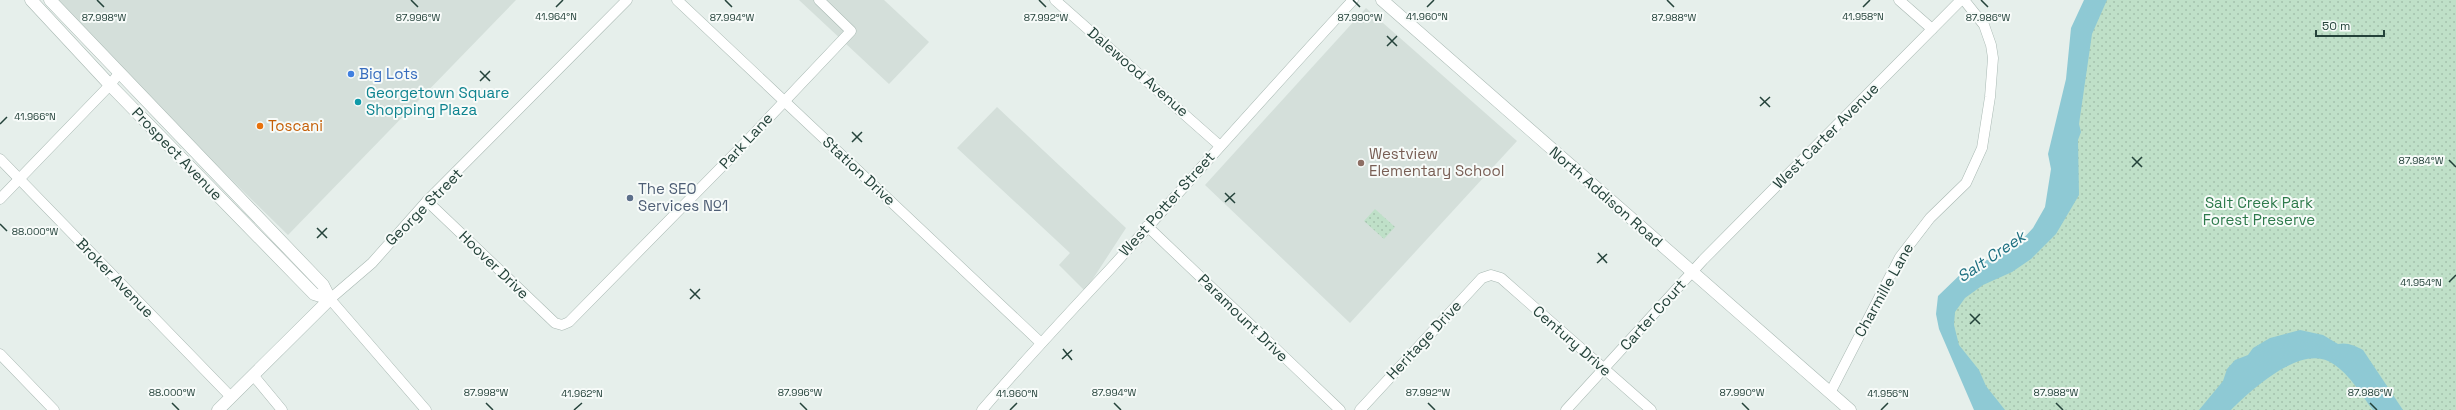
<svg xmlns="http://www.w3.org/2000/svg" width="2456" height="410" font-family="'Space Grotesk',sans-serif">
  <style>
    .built { fill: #d4dfda }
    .grass { fill: url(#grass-dots) }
    .water { fill: #8ec9d4 }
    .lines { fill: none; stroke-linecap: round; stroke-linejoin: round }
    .minor-casing { stroke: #a8b8b2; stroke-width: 11 }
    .tertiary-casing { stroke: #a8b8b2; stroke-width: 13 }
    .minor { stroke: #fff; stroke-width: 10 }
    .tertiary { stroke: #fff; stroke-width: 12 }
    .ticks { fill: none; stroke: #24423a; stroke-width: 1.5 }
    .shop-dot { fill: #3f7fe0; stroke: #f7fbf9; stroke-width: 1.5 }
    .culture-dot { fill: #0f9aa8; stroke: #f7fbf9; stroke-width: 1.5 }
    .food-dot { fill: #e8710a; stroke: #f7fbf9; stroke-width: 1.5 }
    .education-dot { fill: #8d6e63; stroke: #f7fbf9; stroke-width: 1.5 }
    .service-dot { fill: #5c6f8a; stroke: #f7fbf9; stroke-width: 1.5 }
    .labels { text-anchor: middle; stroke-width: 4; stroke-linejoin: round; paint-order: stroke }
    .street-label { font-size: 15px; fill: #24423a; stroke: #f7fbf9 }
    .shop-label { font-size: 15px; fill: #366cbe; stroke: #f7fbf9; text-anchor: start }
    .culture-label { font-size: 15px; fill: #0d838f; stroke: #f7fbf9; text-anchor: start }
    .food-label { font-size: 15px; fill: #c56008; stroke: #f7fbf9; text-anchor: start }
    .education-label { font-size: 15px; fill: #785e54; stroke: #f7fbf9; text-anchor: start }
    .service-label { font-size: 15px; fill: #4e5e75; stroke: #f7fbf9; text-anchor: start }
    .park-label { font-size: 15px; fill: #2d7a4b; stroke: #f7fbf9 }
    .water-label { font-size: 16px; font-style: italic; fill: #1c6f80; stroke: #f7fbf9 }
    .ticks-label { font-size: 10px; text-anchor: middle; fill: #24423a; stroke: #f7fbf9; stroke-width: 4; stroke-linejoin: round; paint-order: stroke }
  </style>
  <defs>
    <pattern id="grass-dots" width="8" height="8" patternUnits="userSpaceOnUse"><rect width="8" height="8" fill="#bfe0c8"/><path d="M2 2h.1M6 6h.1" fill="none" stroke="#a4c1ad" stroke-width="1.8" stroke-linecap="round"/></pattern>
  </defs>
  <rect width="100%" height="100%" fill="#e6efeb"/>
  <!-- built -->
  <g class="built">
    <polygon points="48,0 516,0 288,235"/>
    <polygon points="799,0 884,0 929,42 889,84"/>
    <polygon points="1366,8 1517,141 1350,323 1205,185"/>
    <polygon points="997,107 1126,228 1085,291 1059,265 1070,253 957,148"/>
  </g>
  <!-- grass -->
  <g class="grass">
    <polygon points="2098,0 2456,0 2456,410 1989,410 1971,382 1947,313 1956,294 2043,234"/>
    <polygon points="1375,209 1395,227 1384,239 1364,221"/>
  </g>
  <!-- water -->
  <g class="water">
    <polygon points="2084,0 2107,0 2092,34 2079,124 2081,132 2078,140 2079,195 2056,234 2031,259 2012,272 1983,285 1965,298 1955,312 1954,325 1959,345 1979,370 1986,386 2005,410 1974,410 1939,329 1936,314 1938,296 1967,268 2007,252 2021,241 2033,228 2045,207 2051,169 2048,154 2066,79 2071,28"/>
    <path d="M2300,330L2323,335L2338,344C2347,342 2356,346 2363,350L2403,410H2373C2360,393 2348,371 2328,361C2298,347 2251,390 2231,410H2199L2223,381L2227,369L2235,360L2248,355L2253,348L2270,338Z"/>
  </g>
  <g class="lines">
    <!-- minor casing -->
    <g class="minor-casing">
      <g id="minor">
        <polyline points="677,0 1041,343"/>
        <polyline points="1055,0 1219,145"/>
        <polyline points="1899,0 1932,29"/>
        <polyline points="0,159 231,397"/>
        <polyline points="0,199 110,85 119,73"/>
        <polyline points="427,201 555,323 562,325 569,322 746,142 851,31 819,0"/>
        <polyline points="1147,226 1340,410"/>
        <polyline points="0,354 54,410"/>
        <polyline points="253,375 282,410"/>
        <polyline points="1830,393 1900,257 1930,218 1966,183 1982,148 1990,97 1993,58 1991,45 1984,25 1964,0"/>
        <polyline points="426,410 330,299 372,263 427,201 627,0"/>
        <path d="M982,410C1024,361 1068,314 1112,267C1192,178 1272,88 1353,0"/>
        <polyline points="1360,410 1482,278 1491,275 1501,278 1651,410"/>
        <polyline points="1566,410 1703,260 1961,0"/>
      </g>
    </g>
    <!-- tertiary casing -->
    <g class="tertiary-casing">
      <g id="tertiary">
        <polyline points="31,0 110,85 314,294 330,299"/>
        <polyline points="50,0 323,285 330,299"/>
        <polyline points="1382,0 1850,410"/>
        <polyline points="218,410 330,299"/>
      </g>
    </g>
    <!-- minor -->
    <use href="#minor" class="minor"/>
    <!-- tertiary -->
    <use href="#tertiary" class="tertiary"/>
  </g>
  <!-- ticks -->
  <path class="ticks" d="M97,0L104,7M411,0L418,7M725,0L732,7M1039,0L1046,7M1353,0L1360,7M1667,0L1674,7M1981,0L1988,7M556,7L563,0M1427,7L1434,0M1863,7L1870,0M1387,36L1397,46M1387,46L1397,36M480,71L490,81M480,81L490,71M1760,97L1770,107M1760,106L1770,97M0,124L7,117M852,132L862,142M852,142L862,132M2132,157L2142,167M2449,160L2456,167M2132,167L2142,157M1225,193L1235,203M1225,202L1235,193M0,224L7,231M317,228L327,238M317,238L327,228M1598,253L1607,263M1597,263L1607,254M2449,282L2456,275M690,289L700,299M690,299L700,289M1970,314L1980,324M1970,324L1980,314M1063,349L1072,360M1062,359L1072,350M172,403L179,410M486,403L493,410M800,403L807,410M1114,403L1121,410M1428,403L1435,410M1742,403L1749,410M2056,403L2063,410M2370,403L2377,410M574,410L582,403M1010,410L1017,403M1881,410L1888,403"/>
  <!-- markers -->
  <circle class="shop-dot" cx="351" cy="74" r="4"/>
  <circle class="culture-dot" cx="358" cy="102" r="4"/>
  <circle class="food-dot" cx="260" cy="126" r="4"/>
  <circle class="education-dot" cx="1361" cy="163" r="4"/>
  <circle class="service-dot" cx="630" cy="198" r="4"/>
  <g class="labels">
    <!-- street labels -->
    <g class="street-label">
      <text transform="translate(1138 72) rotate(41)" y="5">Dalewood Avenue</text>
      <text transform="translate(1826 136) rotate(-45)" y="5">West Carter Avenue</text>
      <text transform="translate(746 141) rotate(-47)" y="5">Park Lane</text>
      <text transform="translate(177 154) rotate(46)" y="5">Prospect Avenue</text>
      <text transform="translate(859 171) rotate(43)" y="5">Station Drive</text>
      <text transform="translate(1606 197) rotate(41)" y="5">North Addison Road</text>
      <text transform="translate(1167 204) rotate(-48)" y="5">West Potter Street</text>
      <text transform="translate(424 207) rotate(-45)" y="5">George Street</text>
      <text transform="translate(494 265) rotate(44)" y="5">Hoover Drive</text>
      <text transform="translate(115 278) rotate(46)" y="5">Broker Avenue</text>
      <text transform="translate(1884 290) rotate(-61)" y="5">Charmille Lane</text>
      <text transform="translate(1653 315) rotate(-48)" y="5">Carter Court</text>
      <text transform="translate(1243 318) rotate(44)" y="5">Paramount Drive</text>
      <text transform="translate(1424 340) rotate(-47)" y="5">Heritage Drive</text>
      <text transform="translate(1572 341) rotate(41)" y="5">Century Drive</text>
    </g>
    <!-- shop labels -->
    <g class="shop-label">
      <text x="359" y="79">Big Lots</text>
    </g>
    <!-- culture labels -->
    <g class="culture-label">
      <text x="366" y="98">Georgetown Square<tspan x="366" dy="17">Shopping Plaza</tspan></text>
    </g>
    <!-- food labels -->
    <g class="food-label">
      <text x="268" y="131">Toscani</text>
    </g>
    <!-- education labels -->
    <g class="education-label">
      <text x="1369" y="159">Westview<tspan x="1369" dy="17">Elementary School</tspan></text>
    </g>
    <!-- service labels -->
    <g class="service-label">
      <text x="638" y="194">The SEO<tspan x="638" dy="17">Services №1</tspan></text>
    </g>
    <!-- park labels -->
    <g class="park-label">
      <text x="2259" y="208">Salt Creek Park<tspan x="2259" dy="17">Forest Preserve</tspan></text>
    </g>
    <!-- water labels -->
    <g class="water-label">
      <text transform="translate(1991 256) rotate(-34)" y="6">Salt Creek</text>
    </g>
  </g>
  <g class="ticks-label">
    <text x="556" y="20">41.964°N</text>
    <text x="1427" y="20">41.960°N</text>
    <text x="1863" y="20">41.958°N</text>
    <text x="104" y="21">87.998°W</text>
    <text x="418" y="21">87.996°W</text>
    <text x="732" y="21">87.994°W</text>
    <text x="1046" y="21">87.992°W</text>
    <text x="1360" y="21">87.990°W</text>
    <text x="1674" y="21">87.988°W</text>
    <text x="1988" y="21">87.986°W</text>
    <text x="35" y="120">41.966°N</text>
    <text x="2421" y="164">87.984°W</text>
    <text x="35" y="235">88.000°W</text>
    <text x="2421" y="286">41.954°N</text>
    <text x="172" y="396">88.000°W</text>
    <text x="486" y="396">87.998°W</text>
    <text x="800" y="396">87.996°W</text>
    <text x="1114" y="396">87.994°W</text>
    <text x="1428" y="396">87.992°W</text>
    <text x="1742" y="396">87.990°W</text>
    <text x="2056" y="396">87.988°W</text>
    <text x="2370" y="396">87.986°W</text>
    <text x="582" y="397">41.962°N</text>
    <text x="1017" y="397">41.960°N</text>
    <text x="1888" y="397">41.956°N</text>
  </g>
  <!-- scale -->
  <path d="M2316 30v6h68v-6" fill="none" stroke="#24423a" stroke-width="2"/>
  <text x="2322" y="30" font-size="12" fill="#24423a" stroke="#f7fbf9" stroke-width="3" paint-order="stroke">50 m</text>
</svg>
